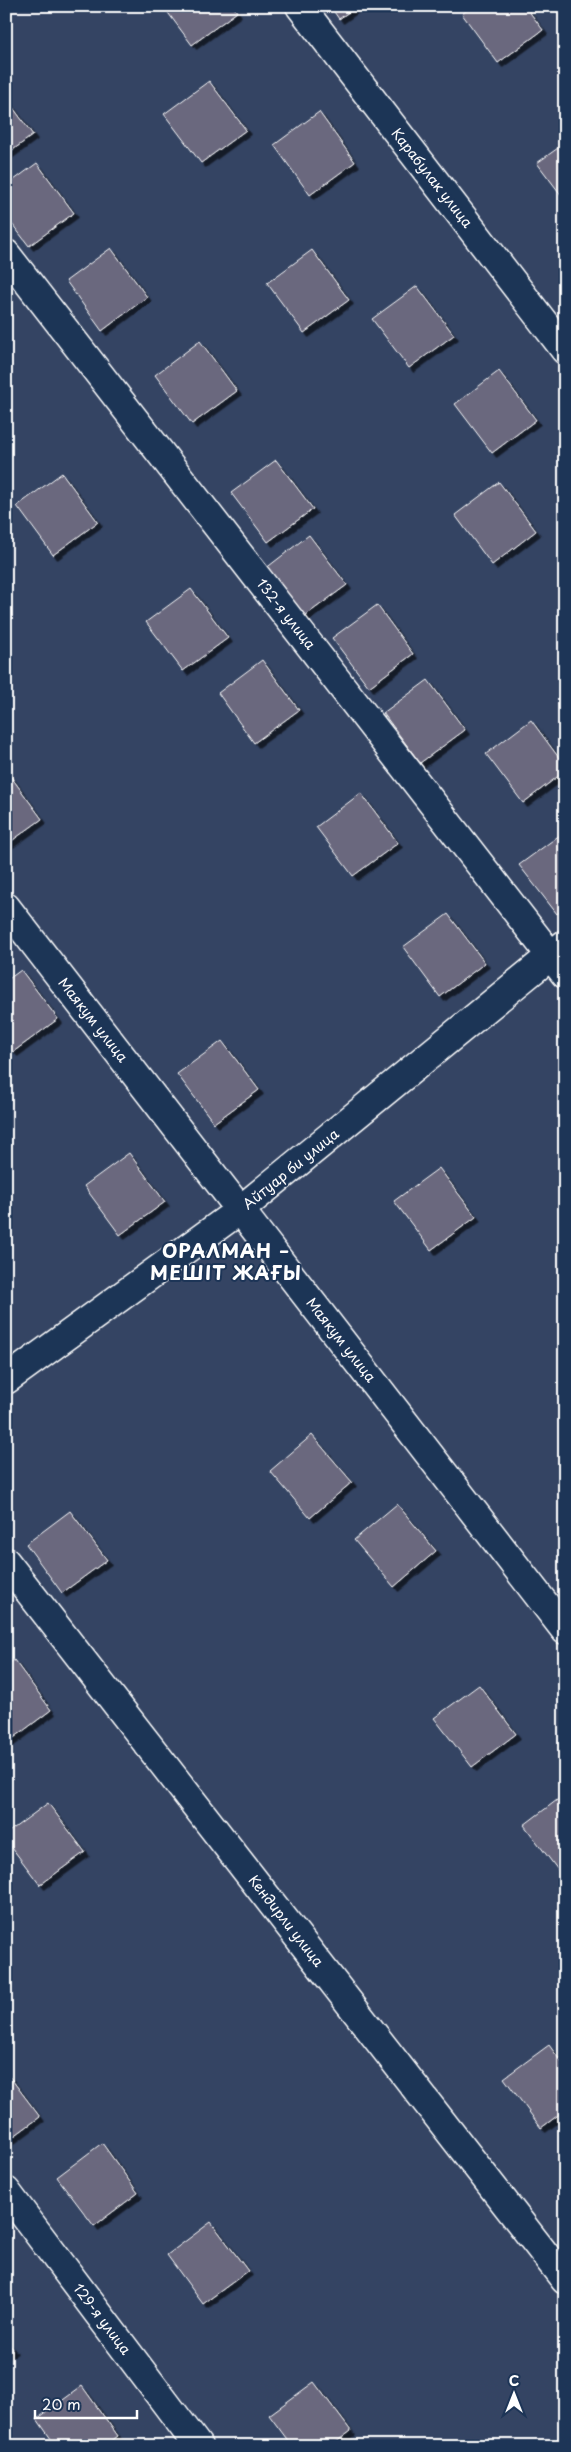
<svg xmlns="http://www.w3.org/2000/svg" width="571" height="2452" font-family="'Playpen Sans',sans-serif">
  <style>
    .building { fill: #6a687e; stroke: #fff; filter: url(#shadow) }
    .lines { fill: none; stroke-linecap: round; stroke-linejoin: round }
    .minor-casing { stroke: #fff; stroke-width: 31 }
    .minor { stroke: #1d3557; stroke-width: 28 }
    .labels { text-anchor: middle; stroke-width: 4; stroke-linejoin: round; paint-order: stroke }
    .street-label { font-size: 14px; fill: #fff; stroke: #1d3557 }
    .district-label { font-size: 19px; font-weight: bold; letter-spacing: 1px; fill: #fff; stroke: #1d3557 }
  </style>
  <defs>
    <filter id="shadow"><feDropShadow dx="4.5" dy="4.5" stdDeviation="0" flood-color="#0009"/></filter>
  </defs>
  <rect width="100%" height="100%" fill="#344463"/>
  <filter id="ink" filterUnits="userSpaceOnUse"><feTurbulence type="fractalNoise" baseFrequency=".02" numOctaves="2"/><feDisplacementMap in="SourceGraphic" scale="10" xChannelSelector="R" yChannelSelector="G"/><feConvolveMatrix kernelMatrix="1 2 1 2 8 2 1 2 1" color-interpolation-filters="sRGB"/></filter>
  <g filter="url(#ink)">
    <!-- building -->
    <g class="building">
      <polygon points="163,6 233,6 237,12 192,45"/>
      <polygon points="330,6 357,6 339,19"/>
      <polygon points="472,6 525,6 543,30 498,63 462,14"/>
      <polygon points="209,81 246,130 201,163 164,114"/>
      <polygon points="6,98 33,135 6,155"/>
      <polygon points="319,112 355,162 310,195 274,145"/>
      <polygon points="565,143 565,200 537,163"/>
      <polygon points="37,163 74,213 29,246 6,216 6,186"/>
      <polygon points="111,248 147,297 102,331 66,281"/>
      <polygon points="312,250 349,300 304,333 267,283"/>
      <polygon points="417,286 454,335 409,368 372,319"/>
      <polygon points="200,341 237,391 192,424 155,375"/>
      <polygon points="499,371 536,420 492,453 455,404"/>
      <polygon points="276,460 313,509 268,542 231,493"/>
      <polygon points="62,473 98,522 53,555 17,506"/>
      <polygon points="499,482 536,531 492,565 455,515"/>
      <polygon points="309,535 347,585 302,618 265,569"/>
      <polygon points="191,589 228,638 183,671 146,622"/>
      <polygon points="377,605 413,654 369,687 332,638"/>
      <polygon points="262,660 299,710 254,743 218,693"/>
      <polygon points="428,680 465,730 420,763 383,713"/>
      <polygon points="531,720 565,766 565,771 523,803 486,754"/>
      <polygon points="6,770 42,819 6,845"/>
      <polygon points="361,793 398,843 353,876 316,827"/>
      <polygon points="564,832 565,908 557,914 519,865"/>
      <polygon points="448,914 485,963 440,997 403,947"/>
      <polygon points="21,970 58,1019 13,1052 6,1043 6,981"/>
      <polygon points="222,1041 259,1090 214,1123 177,1074"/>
      <polygon points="129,1153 165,1202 120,1235 84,1186"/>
      <polygon points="439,1168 476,1217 431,1250 394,1201"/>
      <polygon points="312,1435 352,1482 310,1518 270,1471"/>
      <polygon points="397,1504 436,1551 394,1587 354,1540"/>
      <polygon points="70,1511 107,1560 62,1593 26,1544"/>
      <polygon points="14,1660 51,1710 7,1743 6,1666"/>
      <polygon points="479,1685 516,1734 472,1767 434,1718"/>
      <polygon points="565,1794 565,1871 561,1874 524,1825"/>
      <polygon points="48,1803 85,1852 40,1885 6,1840 6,1834"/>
      <polygon points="549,2045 565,2067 565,2110 541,2128 504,2078"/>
      <polygon points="6,2072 40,2117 6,2142"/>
      <polygon points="102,2143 138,2193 94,2226 57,2177"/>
      <polygon points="211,2222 248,2271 203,2304 167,2255"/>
      <polygon points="6,2340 13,2349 6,2354"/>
      <polygon points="314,2382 351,2431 331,2446 292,2446 269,2415"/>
      <polygon points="82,2386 118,2436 105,2446 56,2446 37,2419"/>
    </g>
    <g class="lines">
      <!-- minor casing -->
      <g class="minor-casing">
        <g id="minor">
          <polyline points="300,6 565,350"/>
          <polyline points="6,254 565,974"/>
          <polyline points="6,907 565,1630"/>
          <polyline points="6,1380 240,1210 565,944"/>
          <polyline points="6,1562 565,2280"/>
          <polyline points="6,2191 198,2446"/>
        </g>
      </g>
      <!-- minor -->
      <use href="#minor" class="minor"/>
    </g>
  </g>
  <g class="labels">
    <!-- street labels -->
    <g class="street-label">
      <text transform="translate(432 178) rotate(52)" y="5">Карабулак улица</text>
      <text transform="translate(286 614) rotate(52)" y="5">132-я улица</text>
      <text transform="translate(93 1020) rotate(52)" y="5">Маякум улица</text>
      <text transform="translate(291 1169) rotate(-39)" y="5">Айтуар би улица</text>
      <text transform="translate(341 1340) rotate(52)" y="5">Маякум улица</text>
      <text transform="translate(286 1921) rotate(52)" y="5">Кендирли улица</text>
      <text transform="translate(102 2319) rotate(53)" y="5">129-я улица</text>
    </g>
    <!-- district labels -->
    <g class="district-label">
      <text x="226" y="1258">ОРАЛМАН –<tspan x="226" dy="22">МЕШІТ ЖАҒЫ</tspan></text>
    </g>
  </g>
  <!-- margin -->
  <rect width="571" height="2452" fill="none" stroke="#1d3557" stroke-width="25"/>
  <rect x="12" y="12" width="546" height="2427" fill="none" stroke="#fff" stroke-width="2" filter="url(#ink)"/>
  <!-- north arrow -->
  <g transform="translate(514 2394)" stroke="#1d3557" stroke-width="4" paint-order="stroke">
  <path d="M0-4L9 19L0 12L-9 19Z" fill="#ffffff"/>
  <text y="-8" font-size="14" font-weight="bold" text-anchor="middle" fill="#ffffff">С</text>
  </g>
  <!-- scale -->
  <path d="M35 2410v8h102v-8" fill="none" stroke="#ffffff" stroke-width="2.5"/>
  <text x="42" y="2410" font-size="15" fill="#ffffff" stroke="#1d3557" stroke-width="4" paint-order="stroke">20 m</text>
</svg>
